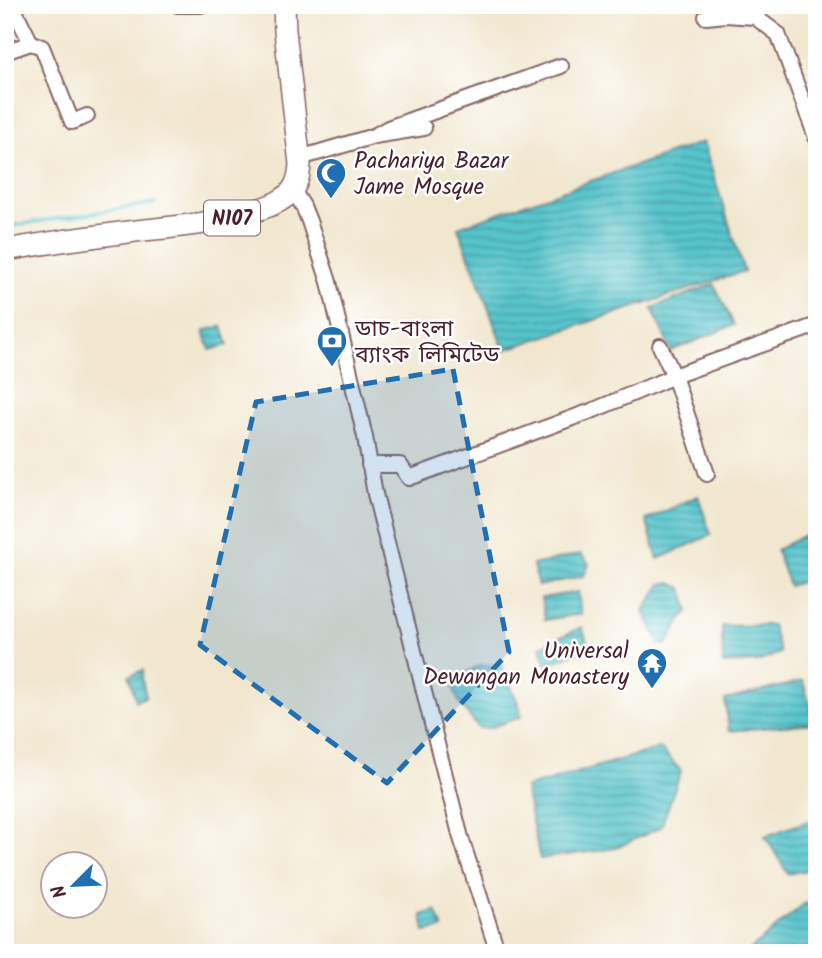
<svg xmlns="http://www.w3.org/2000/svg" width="822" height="958" font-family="Kalam,'Noto Sans Bengali',sans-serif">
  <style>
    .water { fill: url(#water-rules); stroke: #50727c; stroke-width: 2 }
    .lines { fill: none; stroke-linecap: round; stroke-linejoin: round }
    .stream { stroke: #57c5cc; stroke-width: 3.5 }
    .minor-casing { stroke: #846564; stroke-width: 18 }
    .highway-casing { stroke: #846564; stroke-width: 24 }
    .minor { stroke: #fff; stroke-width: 14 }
    .highway { stroke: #fff; stroke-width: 21 }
    .marked { fill: #1f6fb2; fill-opacity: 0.2; stroke: #1f6fb2; stroke-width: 5; stroke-dasharray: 14 9; stroke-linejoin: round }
    .labels { text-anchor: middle; stroke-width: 5; stroke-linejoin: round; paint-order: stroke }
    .shield { fill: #fff; stroke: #80626b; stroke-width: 2 }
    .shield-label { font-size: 21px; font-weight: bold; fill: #4a1f2b }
    .poi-label { font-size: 23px; fill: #4a1f2b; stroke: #fff; text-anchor: start }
  </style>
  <defs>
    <pattern id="water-rules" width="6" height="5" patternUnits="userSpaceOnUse" patternTransform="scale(1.75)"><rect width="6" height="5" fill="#57c5cc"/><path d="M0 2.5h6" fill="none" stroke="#4a9fa6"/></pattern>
  </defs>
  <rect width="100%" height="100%" fill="#fff"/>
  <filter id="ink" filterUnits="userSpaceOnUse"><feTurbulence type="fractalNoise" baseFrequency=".0143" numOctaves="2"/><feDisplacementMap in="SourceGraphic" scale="14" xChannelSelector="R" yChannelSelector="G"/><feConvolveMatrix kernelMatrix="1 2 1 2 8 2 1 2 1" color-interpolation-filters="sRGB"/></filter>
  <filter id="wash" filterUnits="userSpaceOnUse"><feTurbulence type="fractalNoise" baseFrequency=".00686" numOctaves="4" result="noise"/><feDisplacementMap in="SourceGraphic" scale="28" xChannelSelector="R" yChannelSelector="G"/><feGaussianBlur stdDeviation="1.57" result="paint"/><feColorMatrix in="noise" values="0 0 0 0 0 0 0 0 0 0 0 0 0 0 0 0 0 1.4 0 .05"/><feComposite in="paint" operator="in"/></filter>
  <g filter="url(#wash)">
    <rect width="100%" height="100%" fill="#f1e7cf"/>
    <!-- water -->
    <g class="water">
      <polygon points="703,142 744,271 504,350 458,227"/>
      <polygon points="714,284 734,325 671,351 652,308"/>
      <polygon points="222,326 228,345 210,350 204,331"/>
      <polygon points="698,496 711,535 658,559 646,520"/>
      <polygon points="814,530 817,531 817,577 789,586 776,550"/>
      <polygon points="581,554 589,564 584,576 538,586 533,565"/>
      <polygon points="671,583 682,588 689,611 682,618 667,644 660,645 644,611 661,584"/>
      <polygon points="578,592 581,614 545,620 541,598"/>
      <polygon points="772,625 780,653 758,662 723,664 722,626"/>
      <polygon points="582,627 589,648 546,665 541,646"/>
      <path d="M481,665L502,666L520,708L521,717L489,728H479C467,714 454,700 453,681L460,675Z"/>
      <polygon points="143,670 142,680 146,697 136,701 129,676"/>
      <polygon points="803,681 815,723 729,731 725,700"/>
      <polygon points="660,748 681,771 661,827 616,848 540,859 525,788"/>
      <polygon points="817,818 817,868 788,874 765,836"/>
      <polygon points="817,901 817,946 802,948 795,953 749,953 749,951 804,904"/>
      <polygon points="436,910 443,928 425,932 422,915"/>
    </g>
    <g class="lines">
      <!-- stream -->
      <polyline class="stream" points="5,227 155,203"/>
    </g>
  </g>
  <g filter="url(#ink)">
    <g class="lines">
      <!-- minor casing -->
      <g class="minor-casing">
        <g id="minor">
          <polyline points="12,5 31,43"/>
          <polyline points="177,5 201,5"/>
          <polyline points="706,17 726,15 755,17 778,34 817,140"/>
          <polyline points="5,52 31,43 42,47 72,122 87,116"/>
          <polyline points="374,136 388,128 561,66"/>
          <polyline points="300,158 374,136 424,128"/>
          <polyline points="293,190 303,206 309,221 329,282 365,437 375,494 436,740 461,838 498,953"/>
          <polyline points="660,346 674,376 707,474"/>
          <polyline points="369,465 400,465 409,478 594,410 674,376 817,325"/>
        </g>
      </g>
      <!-- highway casing -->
      <g class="highway-casing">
        <path id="highway" d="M5,250C46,243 87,237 128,232C170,227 211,225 251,212C261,209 272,206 281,200C295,192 299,180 300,164L285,31L284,5"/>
      </g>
      <!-- minor -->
      <use href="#minor" class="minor"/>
      <!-- highway -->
      <use href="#highway" class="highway"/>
    </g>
  </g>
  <!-- marked area -->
  <path class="marked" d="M453,369L509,652L387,783L200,645L256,402Z"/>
  <!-- icons -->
  <defs>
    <g id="mosque-pin" transform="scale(1.575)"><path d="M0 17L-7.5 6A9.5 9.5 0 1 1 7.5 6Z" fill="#1f6fb2" stroke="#fff"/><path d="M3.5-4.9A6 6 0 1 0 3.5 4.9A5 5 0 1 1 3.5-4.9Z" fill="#fff"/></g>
    <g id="bank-pin" transform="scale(1.575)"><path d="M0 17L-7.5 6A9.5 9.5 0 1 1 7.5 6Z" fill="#1f6fb2" stroke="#fff"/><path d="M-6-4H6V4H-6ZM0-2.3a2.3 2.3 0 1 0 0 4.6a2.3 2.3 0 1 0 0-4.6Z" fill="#fff"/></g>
    <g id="temple-pin" transform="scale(1.575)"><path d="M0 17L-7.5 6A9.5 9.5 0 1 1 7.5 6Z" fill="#1f6fb2" stroke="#fff"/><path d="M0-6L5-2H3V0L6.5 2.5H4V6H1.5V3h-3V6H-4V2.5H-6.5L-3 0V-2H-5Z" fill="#fff"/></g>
  </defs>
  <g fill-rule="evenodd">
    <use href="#mosque-pin" x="331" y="173"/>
    <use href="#bank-pin" x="332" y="341"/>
    <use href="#temple-pin" x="652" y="663"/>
  </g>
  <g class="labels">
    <!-- shield labels -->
    <rect class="shield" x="204" y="200.5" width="56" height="35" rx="5"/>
    <g class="shield-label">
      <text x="232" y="225">N107</text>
    </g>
    <!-- poi labels -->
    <g class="poi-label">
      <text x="354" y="168">Pachariya Bazar<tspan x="354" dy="26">Jame Mosque</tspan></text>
      <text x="355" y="336">ডাচ-বাংলা<tspan x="355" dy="26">ব্যাংক লিমিটেড</tspan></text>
      <text x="629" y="658" text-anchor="end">Universal<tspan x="629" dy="26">Dewangan Monastery</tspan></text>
    </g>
  </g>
  <!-- margin -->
  <rect width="822" height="958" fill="none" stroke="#fff" stroke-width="28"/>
  <!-- north arrow -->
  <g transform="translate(74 885) rotate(246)"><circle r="33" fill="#ffffff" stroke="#b7a5aa" stroke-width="2"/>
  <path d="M0-5L12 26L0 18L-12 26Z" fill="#1f6fb2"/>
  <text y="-10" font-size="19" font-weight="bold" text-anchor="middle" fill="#4a1f2b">N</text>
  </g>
</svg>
